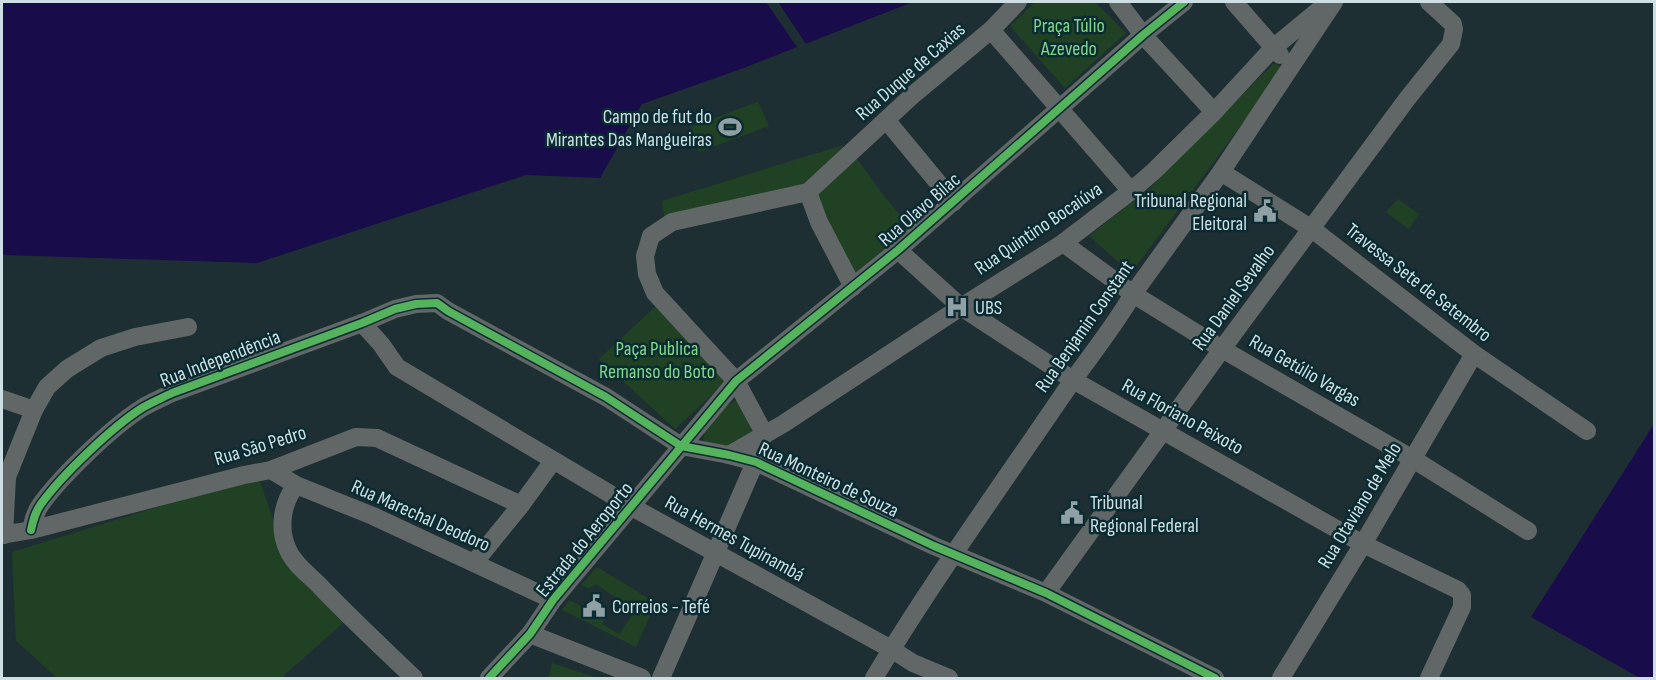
<svg xmlns="http://www.w3.org/2000/svg" width="1656" height="680" font-family="'Sofia Sans Condensed',sans-serif">
  <style>
    .green { fill: #214125 }
    .water { fill: #190c4b }
    .pier { fill: #1e2f33 }
    .lines { fill: none; stroke-linecap: round; stroke-linejoin: round }
    .minor { stroke: #616767; stroke-width: 18 }
    .cycleway-casing { stroke: #0a2b31; stroke-width: 11 }
    .cycleway { stroke: #56b35d; stroke-width: 8 }
    .labels { text-anchor: middle; stroke-width: 5; stroke-linejoin: round; paint-order: stroke }
    .park-label { font-size: 20px; fill: #80d885; stroke: #0a2b31 }
    .street-label { font-size: 20px; fill: #cddfe3; stroke: #0a2b31 }
    .poi-label { font-size: 20px; fill: #cddfe3; stroke: #0a2b31; text-anchor: start }
  </style>
  <rect width="100%" height="100%" fill="#1e2f33"/>
  <!-- green -->
  <g class="green">
    <polygon points="1035,2 1095,2 1126,33 1065,88 1010,26"/>
    <polygon points="1274,63 1283,69 1131,273 1089,236 1150,188"/>
    <polygon points="758,102 769,126 699,152 690,127"/>
    <polygon points="843,145 836,161 806,188 665,224 662,201"/>
    <polygon points="856,157 883,195 911,228 892,242 852,277 815,198"/>
    <polygon points="1398,199 1419,214 1409,229 1386,212"/>
    <polygon points="658,304 730,378 675,429 599,359"/>
    <polygon points="740,398 752,432 724,448 703,444 704,433 725,407"/>
    <polygon points="258,476 288,563 343,623 281,678 57,678 16,641 12,552"/>
    <polygon points="597,567 656,603 636,647 562,610 569,600 605,618 602,624 619,634 635,611 596,584 590,588 581,585"/>
    <polygon points="552,663 598,678 548,678"/>
  </g>
  <!-- water -->
  <g class="water">
    <polygon points="2,2 913,2 741,69 642,104 600,178 526,175 257,263 2,255"/>
    <polygon points="1654,424 1654,678 1640,678 1531,617"/>
  </g>
  <!-- pier -->
  <polygon class="pier" points="766,2 778,2 808,47 799,50"/>
  <g class="lines">
    <!-- minor -->
    <g class="minor">
      <polyline points="1118,2 1143,35 1214,112"/>
      <polyline points="1234,2 1280,55"/>
      <polyline points="991,30 1131,191"/>
      <polyline points="887,121 954,202"/>
      <polyline points="1221,172 1312,229 1474,354 1587,431"/>
      <polyline points="808,192 819,222 853,287"/>
      <polyline points="1063,243 1133,294 1222,349 1413,459 1528,531"/>
      <polyline points="898,250 961,307 1073,380 1363,544 1458,590 1462,595 1462,607 1429,678"/>
      <polyline points="362,323 381,344 397,367 632,507 891,649 913,663 949,678"/>
      <polyline points="2,399 34,410"/>
      <polyline points="765,435 736,381 655,293 647,274 645,256 651,236 672,222 808,192 914,94 991,30 1018,2"/>
      <polyline points="729,455 783,424 961,307 1063,243 1131,191 1154,171 1214,112 1273,48 1325,5"/>
      <polyline points="271,470 296,485 373,516 553,600"/>
      <path d="M296,485C282,503 278,529 288,550C294,564 308,574 318,584C349,617 382,647 414,678"/>
      <path d="M31,530C33,521 35,512 41,504C62,475 112,427 142,408C152,402 162,398 172,393L362,323L395,309L416,304L437,303L448,311L606,397L681,446L729,455L756,462L934,546L1046,593L1215,678"/>
      <polyline points="2,535 31,530 244,475 271,470 356,437 377,438 521,505"/>
      <polyline points="4,535 7,477 34,410 47,387 67,369 101,348 135,337 188,327"/>
      <polyline points="474,563 521,505 553,461"/>
      <polyline points="1046,593 1222,349 1407,99 1451,44 1454,29 1453,24 1429,2"/>
      <polyline points="530,634 642,678"/>
      <polyline points="489,678 530,634 553,600 736,381 898,250 1143,35 1184,2"/>
      <polyline points="661,678 760,451"/>
      <path d="M874,678C932,582 998,490 1062,396C1085,362 1112,330 1133,294L1221,172L1334,2"/>
      <polyline points="1281,678 1363,544 1474,354"/>
    </g>
    <!-- cycleway casing -->
    <g class="cycleway-casing">
      <g id="cycleway">
        <path d="M31,530C33,521 35,512 41,504C62,475 112,427 142,408C152,402 162,398 172,393L362,323L395,309L416,304L437,303L448,311L606,397L681,446L729,455L756,462L934,546L1046,593L1215,678"/>
        <polyline points="489,678 530,634 553,600 736,381 898,250 1143,35 1184,2"/>
      </g>
    </g>
    <!-- cycleway -->
    <use href="#cycleway" class="cycleway"/>
  </g>
  <!-- icons -->
  <defs>
    <g id="stadium-bare" transform="scale(1.8)"><path d="M0-5a6.5 5 0 1 0 0 10a6.5 5 0 1 0 0-10ZM-3.5-1.8h7v3.6h-7Z" fill="#90a1a5" stroke="#0a2b31" stroke-width="2.5" paint-order="stroke"/></g>
    <g id="civic-bare" transform="scale(1.8)"><path d="M-.6-6.5H3V-4.5H.6V-3L4-1V1h2V6H-6V1h2V-1L-.6-3ZM-1.2 2.5V6h2.4V2.5Z" fill="#90a1a5" stroke="#0a2b31" stroke-width="2.5" paint-order="stroke"/></g>
    <g id="hospital-bare" transform="scale(1.8)"><path d="M-5-5h3v3.5h4V-5h3V5h-3V1.5h-4V5h-3Z" fill="#90a1a5" stroke="#0a2b31" stroke-width="2.5" paint-order="stroke"/></g>
  </defs>
  <g fill-rule="evenodd">
    <use href="#stadium-bare" x="730" y="127"/>
    <use href="#civic-bare" x="1265" y="211"/>
    <use href="#hospital-bare" x="957" y="307"/>
    <use href="#civic-bare" x="1072" y="513"/>
    <use href="#civic-bare" x="594" y="606"/>
  </g>
  <g class="labels">
    <!-- park labels -->
    <g class="park-label">
      <text x="1069" y="32">Praça Túlio<tspan x="1069" dy="23">Azevedo</tspan></text>
      <text x="657" y="355">Paça Publica<tspan x="657" dy="23">Remanso do Boto</tspan></text>
    </g>
    <!-- street labels -->
    <g class="street-label">
      <text transform="translate(910 71) rotate(-41)" y="7">Rua Duque de Caxias</text>
      <text transform="translate(919 209) rotate(-41)" y="7">Rua Olavo Bilac</text>
      <text transform="translate(1038 228) rotate(-34)" y="7">Rua Quintino Bocaiúva</text>
      <text transform="translate(1419 282) rotate(38)" y="7">Travessa Sete de Setembro</text>
      <text transform="translate(1233 297) rotate(-54)" y="7">Rua Daniel Sevalho</text>
      <text transform="translate(1084 326) rotate(-55)" y="7">Rua Benjamin Constant</text>
      <text transform="translate(220 358) rotate(-21)" y="7">Rua Independência</text>
      <text transform="translate(1305 370) rotate(30)" y="7">Rua Getúlio Vargas</text>
      <text transform="translate(1183 416) rotate(29)" y="7">Rua Floriano Peixoto</text>
      <text transform="translate(260 445) rotate(-17)" y="7">Rua São Pedro</text>
      <text transform="translate(829 479) rotate(25)" y="7">Rua Monteiro de Souza</text>
      <text transform="translate(1359 505) rotate(-59)" y="7">Rua Otaviano de Melo</text>
      <text transform="translate(421 515) rotate(24)" y="7">Rua Marechal Deodoro</text>
      <text transform="translate(735 538) rotate(29)" y="7">Rua Hermes Tupinambá</text>
      <text transform="translate(584 539) rotate(-51)" y="7">Estrada do Aeroporto</text>
    </g>
    <!-- poi labels -->
    <g class="poi-label">
      <text x="712" y="123" text-anchor="end">Campo de fut do<tspan x="712" dy="23">Mirantes Das Mangueiras</tspan></text>
      <text x="1247" y="207" text-anchor="end">Tribunal Regional<tspan x="1247" dy="23">Eleitoral</tspan></text>
      <text x="975" y="314">UBS</text>
      <text x="1090" y="509">Tribunal<tspan x="1090" dy="23">Regional Federal</tspan></text>
      <text x="612" y="613">Correios - Tefé</text>
    </g>
  </g>
  <!-- border -->
  <rect width="1656" height="680" fill="none" stroke="#cddfe3" stroke-width="6"/>
</svg>
